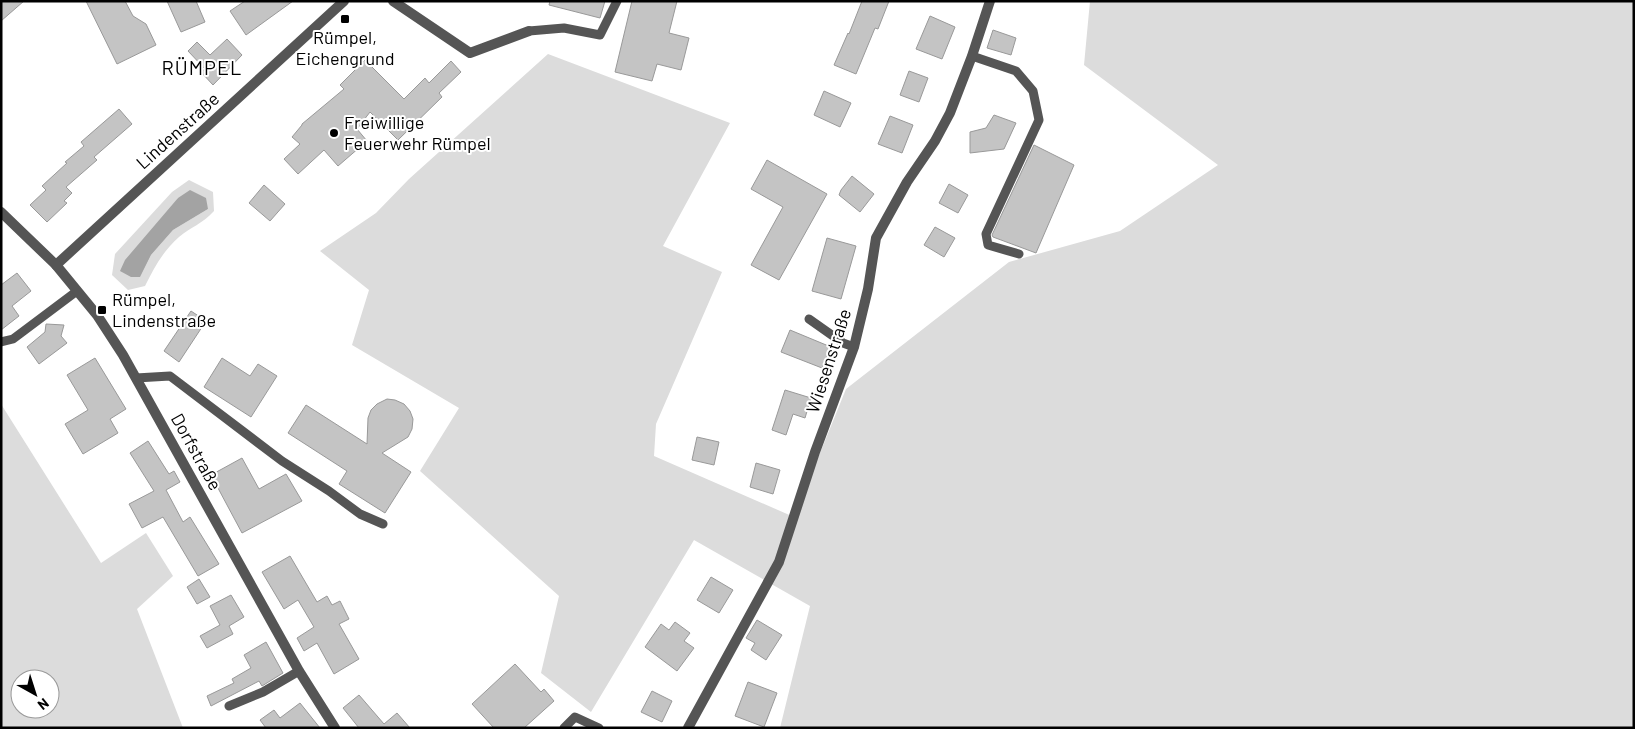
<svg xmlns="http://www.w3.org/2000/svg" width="1635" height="729" font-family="Barlow,sans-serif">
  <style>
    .green { fill: #dcdcdc; fill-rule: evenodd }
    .water { fill: #a3a3a3 }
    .building { fill: #c4c4c4; stroke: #999 }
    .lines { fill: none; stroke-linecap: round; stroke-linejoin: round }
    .service { stroke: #555; stroke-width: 9 }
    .minor { stroke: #555; stroke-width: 10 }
    .tertiary { stroke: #555; stroke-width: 10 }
    .poi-dot { fill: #000; stroke: #fff; stroke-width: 2 }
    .labels { text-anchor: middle; stroke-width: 4; stroke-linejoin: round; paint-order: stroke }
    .poi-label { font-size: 18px; fill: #000; stroke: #fff; text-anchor: start }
    .street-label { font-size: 18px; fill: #000; stroke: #fff }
    .quarter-label { font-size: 20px; letter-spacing: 1px; fill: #000; stroke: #fff }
  </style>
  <rect width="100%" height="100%" fill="#fff"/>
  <!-- green -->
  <g class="green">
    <polygon points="1090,1 1634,1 1634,728 780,728 810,606 694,540 591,712 541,673 559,596 420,471 459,408 352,345 369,290 320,251 376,213 409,179 548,54 730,123 663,246 722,272 656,424 654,456 794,517 846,389 1009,262 1120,231 1218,165 1084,65"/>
    <path d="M189,180L213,192L214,211C202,224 191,227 179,237C163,251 154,268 145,286L128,290L112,275L115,254L172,192ZM178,198L208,209L173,230L151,255L140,277Z"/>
    <path d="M1,404L101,563L146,533L173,576L137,609L183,728H1ZM20,679H50V709H20Z"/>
  </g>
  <!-- water -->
  <polygon class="water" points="190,190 206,198 208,209 173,230 151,255 140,277 131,277 120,271 125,260 178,198"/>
  <!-- building -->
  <g class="building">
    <polygon points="1,1 24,1 1,21"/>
    <polygon points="86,1 125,1 133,16 146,24 156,45 117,64"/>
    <polygon points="167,1 196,1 205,22 181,32"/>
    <polygon points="245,1 293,1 246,35 230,11"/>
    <polygon points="550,1 605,1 600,18 549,5"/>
    <polygon points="632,1 677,1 669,33 689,38 681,70 657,64 652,81 615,72"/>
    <polygon points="862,1 889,1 878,29 875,28 856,74 834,65 848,33 849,34"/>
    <polygon points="930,16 955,27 942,59 916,49"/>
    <polygon points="993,30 1016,38 1011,55 987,48"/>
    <polygon points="227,39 242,55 213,85 201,72 205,69 188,51 197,42 210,55"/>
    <polygon points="365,60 404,99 425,78 429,83 451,61 461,72 439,93 442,97 398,140 370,112 357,129 367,141 338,166 324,150 298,174 284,159 300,144 292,137 302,125 302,124 344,89 340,85"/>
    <polygon points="909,71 928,78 919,102 900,95"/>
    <polygon points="824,91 851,103 840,127 814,115"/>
    <polygon points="119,109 132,124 94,157 97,160 66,187 72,193 64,201 67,203 47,222 30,205 46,190 42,186 67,163 65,162 84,146 81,142"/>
    <polygon points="994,115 1016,123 1004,149 970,153 970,132 986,128"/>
    <polygon points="890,116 913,125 902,153 878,144"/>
    <polygon points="1034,145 1074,165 1036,253 993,237 992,235"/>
    <polygon points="767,160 827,194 779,280 751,265 783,207 751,189"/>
    <polygon points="852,176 874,194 860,212 839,195 841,190"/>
    <polygon points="949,184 968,195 958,213 939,203"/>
    <polygon points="264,185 285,204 270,221 249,203"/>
    <polygon points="935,227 955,238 944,257 924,245"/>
    <polygon points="827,238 856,246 841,299 812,291"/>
    <polygon points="17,273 31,291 12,306 19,316 1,330 1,285"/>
    <polygon points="191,311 206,321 179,362 164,351"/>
    <polygon points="46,324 64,325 61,336 67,343 39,364 27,347 45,332"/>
    <polygon points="790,330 831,347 822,368 781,352"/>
    <polygon points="95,358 126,409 110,419 118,433 83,454 65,424 88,410 67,375"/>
    <polygon points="222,358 250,376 258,364 277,376 251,417 204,387"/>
    <polygon points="785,390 811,398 805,418 793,414 786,435 772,430"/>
    <polygon points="387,399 395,400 404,404 410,411 413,419 412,429 408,437 382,453 411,472 385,513 339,484 347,471 288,433 306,405 367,444 368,418 371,410 377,404"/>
    <polygon points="697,437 719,442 714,465 692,460"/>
    <polygon points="148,441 169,474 174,471 180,482 166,490 183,522 190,517 219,564 198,576 163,517 142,528 129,504 154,491 130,453"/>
    <polygon points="242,458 259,489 286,474 302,501 242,533 211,475"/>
    <polygon points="756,463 780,470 773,494 750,487"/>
    <polygon points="290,556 317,602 327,596 332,605 340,601 349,619 339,624 359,659 334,674 317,643 304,651 297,638 314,627 298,600 284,609 262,572"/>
    <polygon points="711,577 733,590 719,613 697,600"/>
    <polygon points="199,579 210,597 197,604 187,587"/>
    <polygon points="231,595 244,617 229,626 233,634 207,648 200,636 220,625 210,606"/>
    <polygon points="757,620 782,635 766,660 751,650 755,643 746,638"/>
    <polygon points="675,622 690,633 684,641 694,648 677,671 645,647 661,624 669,630"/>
    <polygon points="266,642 283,673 262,686 259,681 211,706 207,696 234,683 232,679 251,668 244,655"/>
    <polygon points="515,664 541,692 544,689 554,701 524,728 494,728 472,704"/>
    <polygon points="748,682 777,693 764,727 735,716"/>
    <polygon points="652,691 672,701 662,722 641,712"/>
    <polygon points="359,695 384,724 397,713 410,728 359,728 343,708"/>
    <polygon points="300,703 320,728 266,728 260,720 274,710 280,718"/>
  </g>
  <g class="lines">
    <!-- service -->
    <g class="service">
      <polyline points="529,31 564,28 600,35 617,1"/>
      <polyline points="972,56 1016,71 1033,91 1039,120 986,234 988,245 1019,254"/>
      <polyline points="809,319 843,343 854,347"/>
      <polyline points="1,342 13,339 77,291"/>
      <polyline points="136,378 170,376 282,461 329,491 360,514 383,524"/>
      <polyline points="229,706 263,692 299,671"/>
      <polyline points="564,728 575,717 599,728"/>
    </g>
    <!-- minor -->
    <g class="minor">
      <polyline points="393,1 470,53 529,31"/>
      <polyline points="56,265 344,1"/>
      <polyline points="688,728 779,562 815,452 854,347 868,289 876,238 907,182 935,141 950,113 972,56 990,1"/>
    </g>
    <!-- tertiary -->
    <polyline class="tertiary" points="1,212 56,265 97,315 123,355 299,671 335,728"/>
  </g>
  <!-- markers -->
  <g class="poi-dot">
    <rect x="340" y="14" width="10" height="10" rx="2.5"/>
    <circle cx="334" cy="133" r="5"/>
    <rect x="97" y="305" width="10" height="10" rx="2.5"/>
  </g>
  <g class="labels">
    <!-- poi labels -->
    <g class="poi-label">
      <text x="345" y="44" text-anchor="middle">Rümpel,<tspan x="345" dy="21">Eichengrund</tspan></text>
      <text x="344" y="129">Freiwillige<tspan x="344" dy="21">Feuerwehr Rümpel</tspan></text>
      <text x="112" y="306">Rümpel,<tspan x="112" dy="21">Lindenstraße</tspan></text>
    </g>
    <!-- street labels -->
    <g class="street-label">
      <text transform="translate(178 131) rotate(-42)" y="6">Lindenstraße</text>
      <text transform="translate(829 361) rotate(-72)" y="6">Wiesenstraße</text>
      <text transform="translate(196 452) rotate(61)" y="6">Dorfstraße</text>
    </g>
    <!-- quarter labels -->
    <g class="quarter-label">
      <text x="202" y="75">RÜMPEL</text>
    </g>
  </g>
  <!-- border -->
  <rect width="1635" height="729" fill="none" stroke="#000000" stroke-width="5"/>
  <!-- north arrow -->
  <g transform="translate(35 694) rotate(141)"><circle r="24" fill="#ffffff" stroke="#999999"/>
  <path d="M0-4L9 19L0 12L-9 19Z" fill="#000000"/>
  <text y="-8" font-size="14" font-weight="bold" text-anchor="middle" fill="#000000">N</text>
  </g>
</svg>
